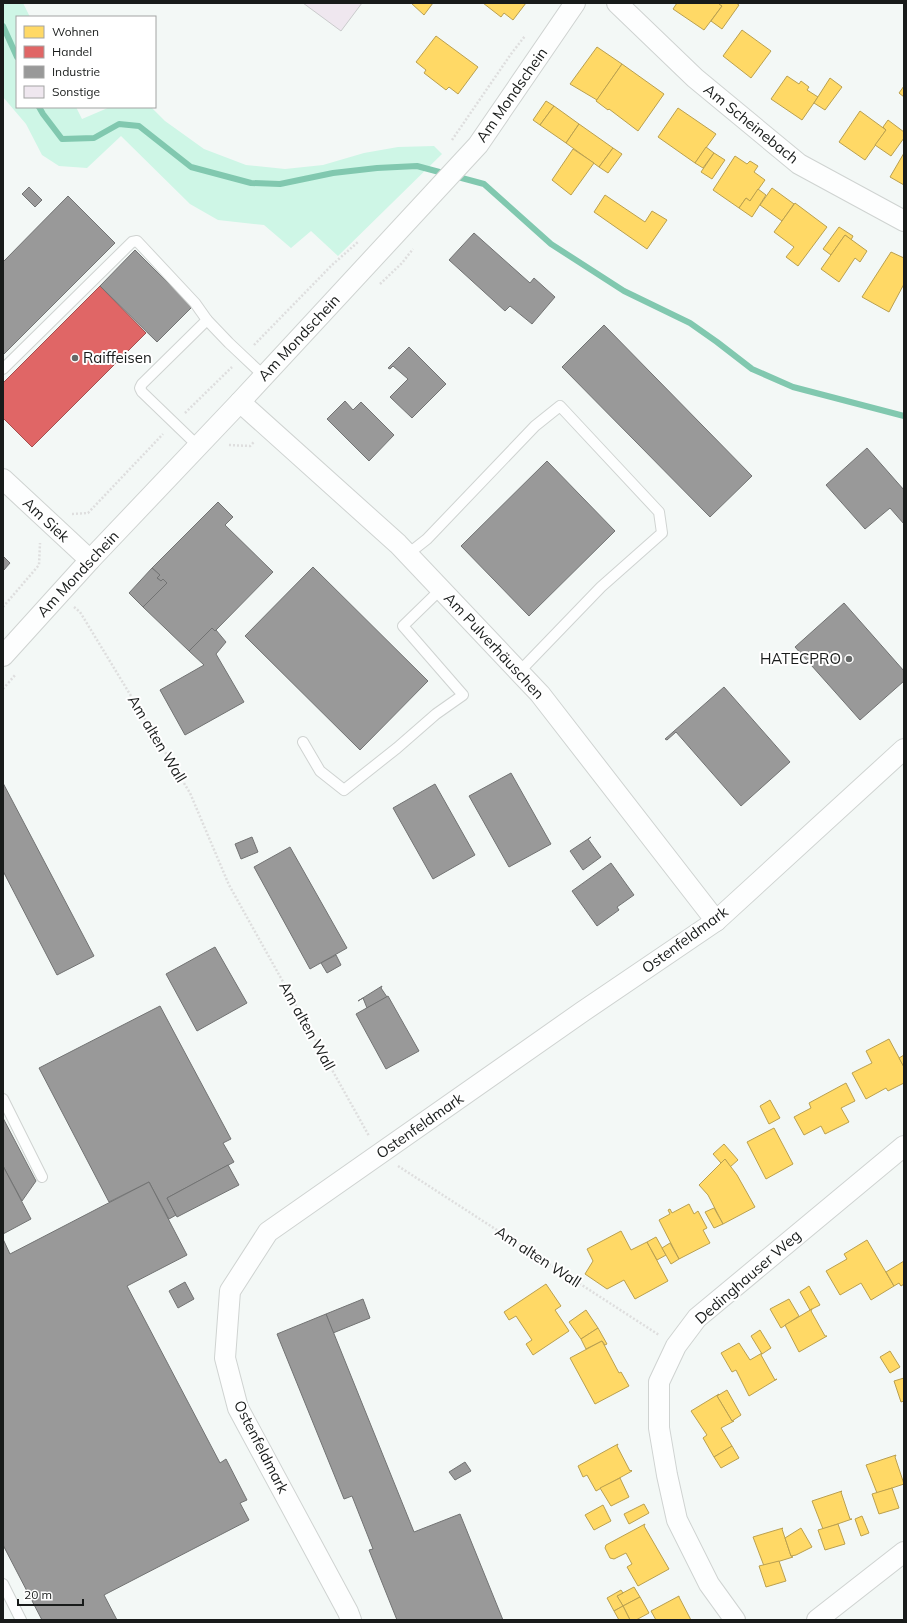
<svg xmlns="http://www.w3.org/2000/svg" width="907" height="1623" font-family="Mulish,sans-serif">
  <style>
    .green { fill: #cef6e6 }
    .homes { fill: #ffd966; stroke: #baa04f }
    .shops { fill: #e06666; stroke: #a4504f }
    .industry { fill: #999; stroke: #727373 }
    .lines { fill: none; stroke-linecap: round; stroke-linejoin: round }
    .stream { stroke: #81c8af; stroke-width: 6 }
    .building { fill: #efe7ef; stroke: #cacbcc }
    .service-casing { stroke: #cfd3d1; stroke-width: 12 }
    .minor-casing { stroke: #cfd3d1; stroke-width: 22 }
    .path { stroke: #dedede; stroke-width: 2.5; stroke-dasharray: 2 2; stroke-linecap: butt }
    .service { stroke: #fdfefe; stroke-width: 10 }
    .minor { stroke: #fdfefe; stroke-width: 20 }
    .poi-dot { fill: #656867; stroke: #fff; stroke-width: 1.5 }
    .labels { text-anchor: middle; stroke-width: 4; stroke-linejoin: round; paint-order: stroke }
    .street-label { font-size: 15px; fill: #181b1a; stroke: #fff }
    .poi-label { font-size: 15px; fill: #181b1a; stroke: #fff; text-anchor: start }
  </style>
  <rect width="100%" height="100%" fill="#f3f8f6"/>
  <!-- green -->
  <polygon class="green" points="3,3 23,3 30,17 17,17 17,107 76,107 82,119 110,107 151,107 165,121 204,149 246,165 285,169 323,165 364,153 398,147 434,146 442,154 338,256 311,231 291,248 264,225 218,220 190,204 121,136 87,168 59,166 42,155 26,124 3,97"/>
  <!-- homes -->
  <g class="homes">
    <polygon points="411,3 433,3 424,15"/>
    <polygon points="483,3 526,3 513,20 504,13 501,17"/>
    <polygon points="677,3 718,3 722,6 704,30 673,9"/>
    <polygon points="720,3 736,3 739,5 722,29 711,21 722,6 719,4"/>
    <polygon points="742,30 771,51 751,78 723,56"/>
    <polygon points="436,36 478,67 458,94 449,87 446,90 424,73 426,70 416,62"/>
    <polygon points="597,47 622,64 597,100 570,84"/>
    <polygon points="622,64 664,94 638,131 609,109 608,110 596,101"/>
    <polygon points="787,76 799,84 801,81 809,87 807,90 818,97 802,120 771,99"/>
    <polygon points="830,78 842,87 825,110 814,103"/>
    <polygon points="904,86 904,97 899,93"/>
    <polygon points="546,101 554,106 540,125 533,120"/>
    <polygon points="554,106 579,124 566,143 540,125"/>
    <polygon points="678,108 716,134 695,163 658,137"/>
    <polygon points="860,111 886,130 865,160 839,142"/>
    <polygon points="888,120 904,132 904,138 891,156 875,145 886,130 883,127"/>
    <polygon points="579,124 613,148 599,167 566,143"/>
    <polygon points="706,147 714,153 703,168 695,163"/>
    <polygon points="613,148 622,154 608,173 599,167"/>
    <polygon points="573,149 594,163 571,195 552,180"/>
    <polygon points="714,153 725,160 712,179 701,172"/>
    <polygon points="904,153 904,185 890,177"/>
    <polygon points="735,156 747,164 750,161 758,166 754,172 765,180 750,201 746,198 739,208 713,190"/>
    <polygon points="772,188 794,204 782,221 760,205"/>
    <polygon points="758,189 766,195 752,217 739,208 746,198 750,201"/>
    <polygon points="605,195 645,222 652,211 667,220 647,249 594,212"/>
    <polygon points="795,203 827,227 798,266 786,257 794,247 774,232"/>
    <polygon points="839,227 853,236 851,240 845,235 831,255 823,249"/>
    <polygon points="845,235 867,251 860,262 855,258 839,282 821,269"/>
    <polygon points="891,252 904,258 904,284 889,312 862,297"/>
    <polygon points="889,1039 904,1067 904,1083 888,1091 886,1088 866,1099 852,1073 872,1063 866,1051"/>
    <polygon points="904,1055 904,1067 899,1058"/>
    <polygon points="846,1083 855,1101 841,1108 849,1122 825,1134 821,1126 804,1135 794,1117 811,1108 809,1103"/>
    <polygon points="770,1100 780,1118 769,1124 760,1106"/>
    <polygon points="774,1128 793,1164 766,1179 747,1142"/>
    <polygon points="724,1144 738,1160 730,1167 725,1159 721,1163 713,1154"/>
    <polygon points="725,1159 737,1175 755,1207 723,1224 708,1195 699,1185"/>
    <polygon points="689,1204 694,1214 698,1211 707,1228 703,1230 710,1243 679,1259 659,1220 670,1214 668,1210 670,1209 672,1213"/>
    <polygon points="714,1208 723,1224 714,1228 705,1212"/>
    <polygon points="621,1231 631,1250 647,1242 668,1281 635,1299 624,1280 607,1289 585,1274 593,1261 587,1249"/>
    <polygon points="656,1237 666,1255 657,1260 647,1242"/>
    <polygon points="867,1240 894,1286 871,1300 861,1283 840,1295 826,1271 847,1259 844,1254"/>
    <polygon points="670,1243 679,1259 671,1264 662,1248"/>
    <polygon points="904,1261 904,1284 901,1286 899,1283 894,1286 886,1272"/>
    <polygon points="546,1284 561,1306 555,1310 569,1331 533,1355 526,1344 532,1340 516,1316 509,1320 504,1312"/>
    <polygon points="809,1286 820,1305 810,1310 800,1292"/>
    <polygon points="789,1299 799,1316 781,1328 770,1309"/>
    <polygon points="812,1309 811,1311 825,1336 827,1336 799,1352 785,1325"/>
    <polygon points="586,1310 598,1328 581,1339 569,1322"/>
    <polygon points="598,1328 607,1344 605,1345 602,1341 586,1349 581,1339"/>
    <polygon points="760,1330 771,1348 762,1354 751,1336"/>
    <polygon points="602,1341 619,1373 621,1372 629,1386 595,1404 570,1358"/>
    <polygon points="739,1343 750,1360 762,1353 761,1355 775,1380 777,1379 749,1396 736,1370 732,1372 721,1353"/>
    <polygon points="890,1351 900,1367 890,1373 880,1357"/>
    <polygon points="904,1378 904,1401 901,1402 894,1381"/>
    <polygon points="727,1390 741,1415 732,1421 717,1396"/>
    <polygon points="719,1394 717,1396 732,1421 734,1421 721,1428 732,1446 714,1457 703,1438 707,1435 691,1411"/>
    <polygon points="618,1444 617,1446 630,1471 631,1470 632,1471 596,1491 587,1475 583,1477 578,1466"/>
    <polygon points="732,1446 739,1458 721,1468 714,1457"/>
    <polygon points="896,1455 895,1457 904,1484 877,1493 866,1465"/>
    <polygon points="620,1478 629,1497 611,1506 600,1488"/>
    <polygon points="892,1488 899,1508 879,1514 872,1494"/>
    <polygon points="842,1491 841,1492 850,1519 852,1519 823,1529 812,1501"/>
    <polygon points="644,1504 649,1513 629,1524 624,1514"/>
    <polygon points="603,1505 611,1521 594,1530 585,1515"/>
    <polygon points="862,1516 869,1533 861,1536 855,1519"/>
    <polygon points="645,1524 644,1526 669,1569 638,1586 627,1567 632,1564 626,1553 614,1559 610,1558 605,1548 606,1545"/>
    <polygon points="838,1524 845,1544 825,1550 818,1530"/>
    <polygon points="783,1528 782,1529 791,1556 793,1557 764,1566 753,1537"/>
    <polygon points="801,1528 812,1547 796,1555 791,1556 785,1538"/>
    <polygon points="779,1561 786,1581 766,1587 759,1566"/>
    <polygon points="634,1587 640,1597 623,1606 617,1596"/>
    <polygon points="621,1590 623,1593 617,1596 623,1606 614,1611 607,1598"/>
    <polygon points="679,1596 679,1597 691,1620 656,1620 651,1611"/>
    <polygon points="640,1597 649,1613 636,1620 630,1620 623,1606"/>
    <polygon points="623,1606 630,1620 619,1620 614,1611"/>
  </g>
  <!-- shops -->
  <polygon class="shops" points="100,286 146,333 32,447 3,418 3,383"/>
  <!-- industry -->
  <g class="industry">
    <polygon points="29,187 42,200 35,207 22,194"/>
    <polygon points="68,196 115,243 3,355 3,262"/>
    <polygon points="474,233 530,283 534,278 555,297 532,324 510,306 505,311 449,260"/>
    <polygon points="135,250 192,307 157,342 100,286"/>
    <polygon points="604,325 752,476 710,517 562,367"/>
    <polygon points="409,347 446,384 412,418 390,397 408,379 393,366 390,369 388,368"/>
    <polygon points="345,401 353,410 361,402 394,435 369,461 327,419"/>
    <polygon points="867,448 904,490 904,524 890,508 865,529 826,485"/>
    <polygon points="547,461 615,531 529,616 461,546"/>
    <polygon points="218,502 233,517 225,525 273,572 216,630 215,631 212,628 189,651 143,607 167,583 163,579 161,581 157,578 160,575 152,568"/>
    <polygon points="3,556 10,563 3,571"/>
    <polygon points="313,567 428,681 360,750 245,636"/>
    <polygon points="152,568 160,575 157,578 161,581 163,579 167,583 143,607 129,593"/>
    <polygon points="844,603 904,671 904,681 860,720 795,647"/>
    <polygon points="212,628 215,631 216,630 226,642 216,654 244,702 185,735 160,690 204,665 189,651"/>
    <polygon points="724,687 790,762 741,806 676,732 667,740 665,739"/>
    <polygon points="511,773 551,844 509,867 469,796"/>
    <polygon points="3,783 94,956 57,975 3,871"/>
    <polygon points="435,784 475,855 433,879 393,808"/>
    <polygon points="252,837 258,852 241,859 235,844"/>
    <polygon points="591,837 588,839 601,857 583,870 570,851"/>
    <polygon points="290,847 347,948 310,969 254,867"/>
    <polygon points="611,863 634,895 617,907 619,910 597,926 572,891"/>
    <polygon points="215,947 247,1003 197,1031 166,974"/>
    <polygon points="336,955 341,965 327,973 321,963"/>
    <polygon points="382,986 381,988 387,997 367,1008 363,998 358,1001"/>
    <polygon points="388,996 419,1051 386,1069 356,1014"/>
    <polygon points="160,1006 231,1139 223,1143 234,1162 167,1198 176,1215 169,1219 149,1182 109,1202 39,1068"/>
    <polygon points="3,1118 36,1181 22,1201 3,1166"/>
    <polygon points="228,1165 239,1185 177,1217 167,1198"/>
    <polygon points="3,1166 31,1219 3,1234"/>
    <polygon points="149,1182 187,1255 127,1286 220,1463 226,1459 247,1500 240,1503 249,1520 104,1595 117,1620 42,1620 3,1545 3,1239 10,1254"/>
    <polygon points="185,1282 194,1299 178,1308 169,1291"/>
    <polygon points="363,1299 370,1318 333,1333 326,1314"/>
    <polygon points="326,1314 414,1532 460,1514 503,1620 397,1620 369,1550 373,1549 352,1496 344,1499 277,1334"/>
    <polygon points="465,1462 471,1471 455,1480 449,1472"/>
  </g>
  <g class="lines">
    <!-- stream -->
    <g class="stream">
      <polyline points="3,26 17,57"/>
      <polyline points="39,107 43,114 62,139 94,138 119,124 139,126 191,167 251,183 280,184 333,173 377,168 417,166 484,184 551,244 624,291 690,323 717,342 752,369 793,387 904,416"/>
    </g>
  </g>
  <!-- building -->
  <polygon class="building" points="303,3 362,3 341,31"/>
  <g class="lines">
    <!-- service casing -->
    <g class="service-casing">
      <g id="service">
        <polyline points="3,369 132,242 137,241 195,303 207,320 229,343 264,376"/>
        <polyline points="198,446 142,392 140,388 142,384 207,320"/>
        <polyline points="408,554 427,539 535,426 560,406 659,512 662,533 601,587 519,672"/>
        <polyline points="303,742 320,771 344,790 397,748 436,714 463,695 403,626 441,589"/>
        <polyline points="3,1099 42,1177"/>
        <polyline points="3,1584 21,1620"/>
      </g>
    </g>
    <!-- minor casing -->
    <g class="minor-casing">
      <g id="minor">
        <polyline points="617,3 695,78 799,164 904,221"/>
        <polyline points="240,402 398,544 540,694 716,921"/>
        <polyline points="3,479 90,560"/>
        <polyline points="3,656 90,560 240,402 478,145 575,3"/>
        <polyline points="351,1620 348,1612 238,1408 225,1358 230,1291 268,1232 582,1012 716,921 904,749"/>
        <polyline points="735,1620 709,1584 677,1520 667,1475 659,1428 659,1382 676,1346 697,1318 904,1146"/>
        <polyline points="817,1620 904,1552"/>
      </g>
    </g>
    <!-- path -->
    <g class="path">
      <polyline points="452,140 511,54 525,36"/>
      <polyline points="380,284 402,263 413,249"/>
      <polyline points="254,345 332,265 358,242"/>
      <polyline points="185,413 232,367"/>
      <polyline points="229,445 250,446 254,442"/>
      <polyline points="72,514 88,513 163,434"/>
      <polyline points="3,607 39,565 40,543"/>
      <polyline points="74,607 80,612 190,793 229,885 369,1136"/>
      <polyline points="3,689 16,674"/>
      <polyline points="398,1166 659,1335"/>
    </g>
    <!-- service -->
    <use href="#service" class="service"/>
    <!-- minor -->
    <use href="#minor" class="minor"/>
  </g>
  <!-- markers -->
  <g class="poi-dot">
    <circle cx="75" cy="358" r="4"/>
    <circle cx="849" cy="659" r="4"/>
  </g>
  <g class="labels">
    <!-- street labels -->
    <g class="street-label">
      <text transform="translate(512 95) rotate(-55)" y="5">Am Mondschein</text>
      <text transform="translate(751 124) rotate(39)" y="5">Am Scheinebach</text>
      <text transform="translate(299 338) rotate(-47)" y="5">Am Mondschein</text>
      <text transform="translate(46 520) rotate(43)" y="5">Am Siek</text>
      <text transform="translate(78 574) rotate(-47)" y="5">Am Mondschein</text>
      <text transform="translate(494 646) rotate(47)" y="5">Am Pulverhäuschen</text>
      <text transform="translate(157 739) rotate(59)" y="5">Am alten Wall</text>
      <text transform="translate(685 940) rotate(-36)" y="5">Ostenfeldmark</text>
      <text transform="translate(307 1026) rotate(61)" y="5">Am alten Wall</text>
      <text transform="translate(420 1126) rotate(-35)" y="5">Ostenfeldmark</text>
      <text transform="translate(538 1257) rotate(33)" y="5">Am alten Wall</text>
      <text transform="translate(748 1277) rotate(-41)" y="5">Dedinghauser Weg</text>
      <text transform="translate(261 1447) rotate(63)" y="5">Ostenfeldmark</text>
    </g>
    <!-- poi labels -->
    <g class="poi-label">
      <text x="83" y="363">Raiffeisen</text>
      <text x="841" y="664" text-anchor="end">HATECPRO</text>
    </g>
  </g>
  <!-- border -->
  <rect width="907" height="1623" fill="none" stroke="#181b1a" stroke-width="8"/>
  <!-- legend -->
  <rect x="16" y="16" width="140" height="92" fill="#ffffff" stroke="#a3a4a3"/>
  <rect x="24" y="26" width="20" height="12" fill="#ffd966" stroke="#a3a4a3"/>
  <text x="52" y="36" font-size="12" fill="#181b1a">Wohnen</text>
  <rect x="24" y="46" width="20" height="12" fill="#e06666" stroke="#a3a4a3"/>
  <text x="52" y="56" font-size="12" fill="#181b1a">Handel</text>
  <rect x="24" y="66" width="20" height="12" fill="#999999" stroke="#a3a4a3"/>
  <text x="52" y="76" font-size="12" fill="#181b1a">Industrie</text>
  <rect x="24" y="86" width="20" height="12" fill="#efe7ef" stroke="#a3a4a3"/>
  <text x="52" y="96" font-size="12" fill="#181b1a">Sonstige</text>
  <!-- scale -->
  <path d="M18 1599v6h65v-6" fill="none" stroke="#181b1a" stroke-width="2"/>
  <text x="24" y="1599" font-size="12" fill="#181b1a" stroke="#ffffff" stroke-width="3" paint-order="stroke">20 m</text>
</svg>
